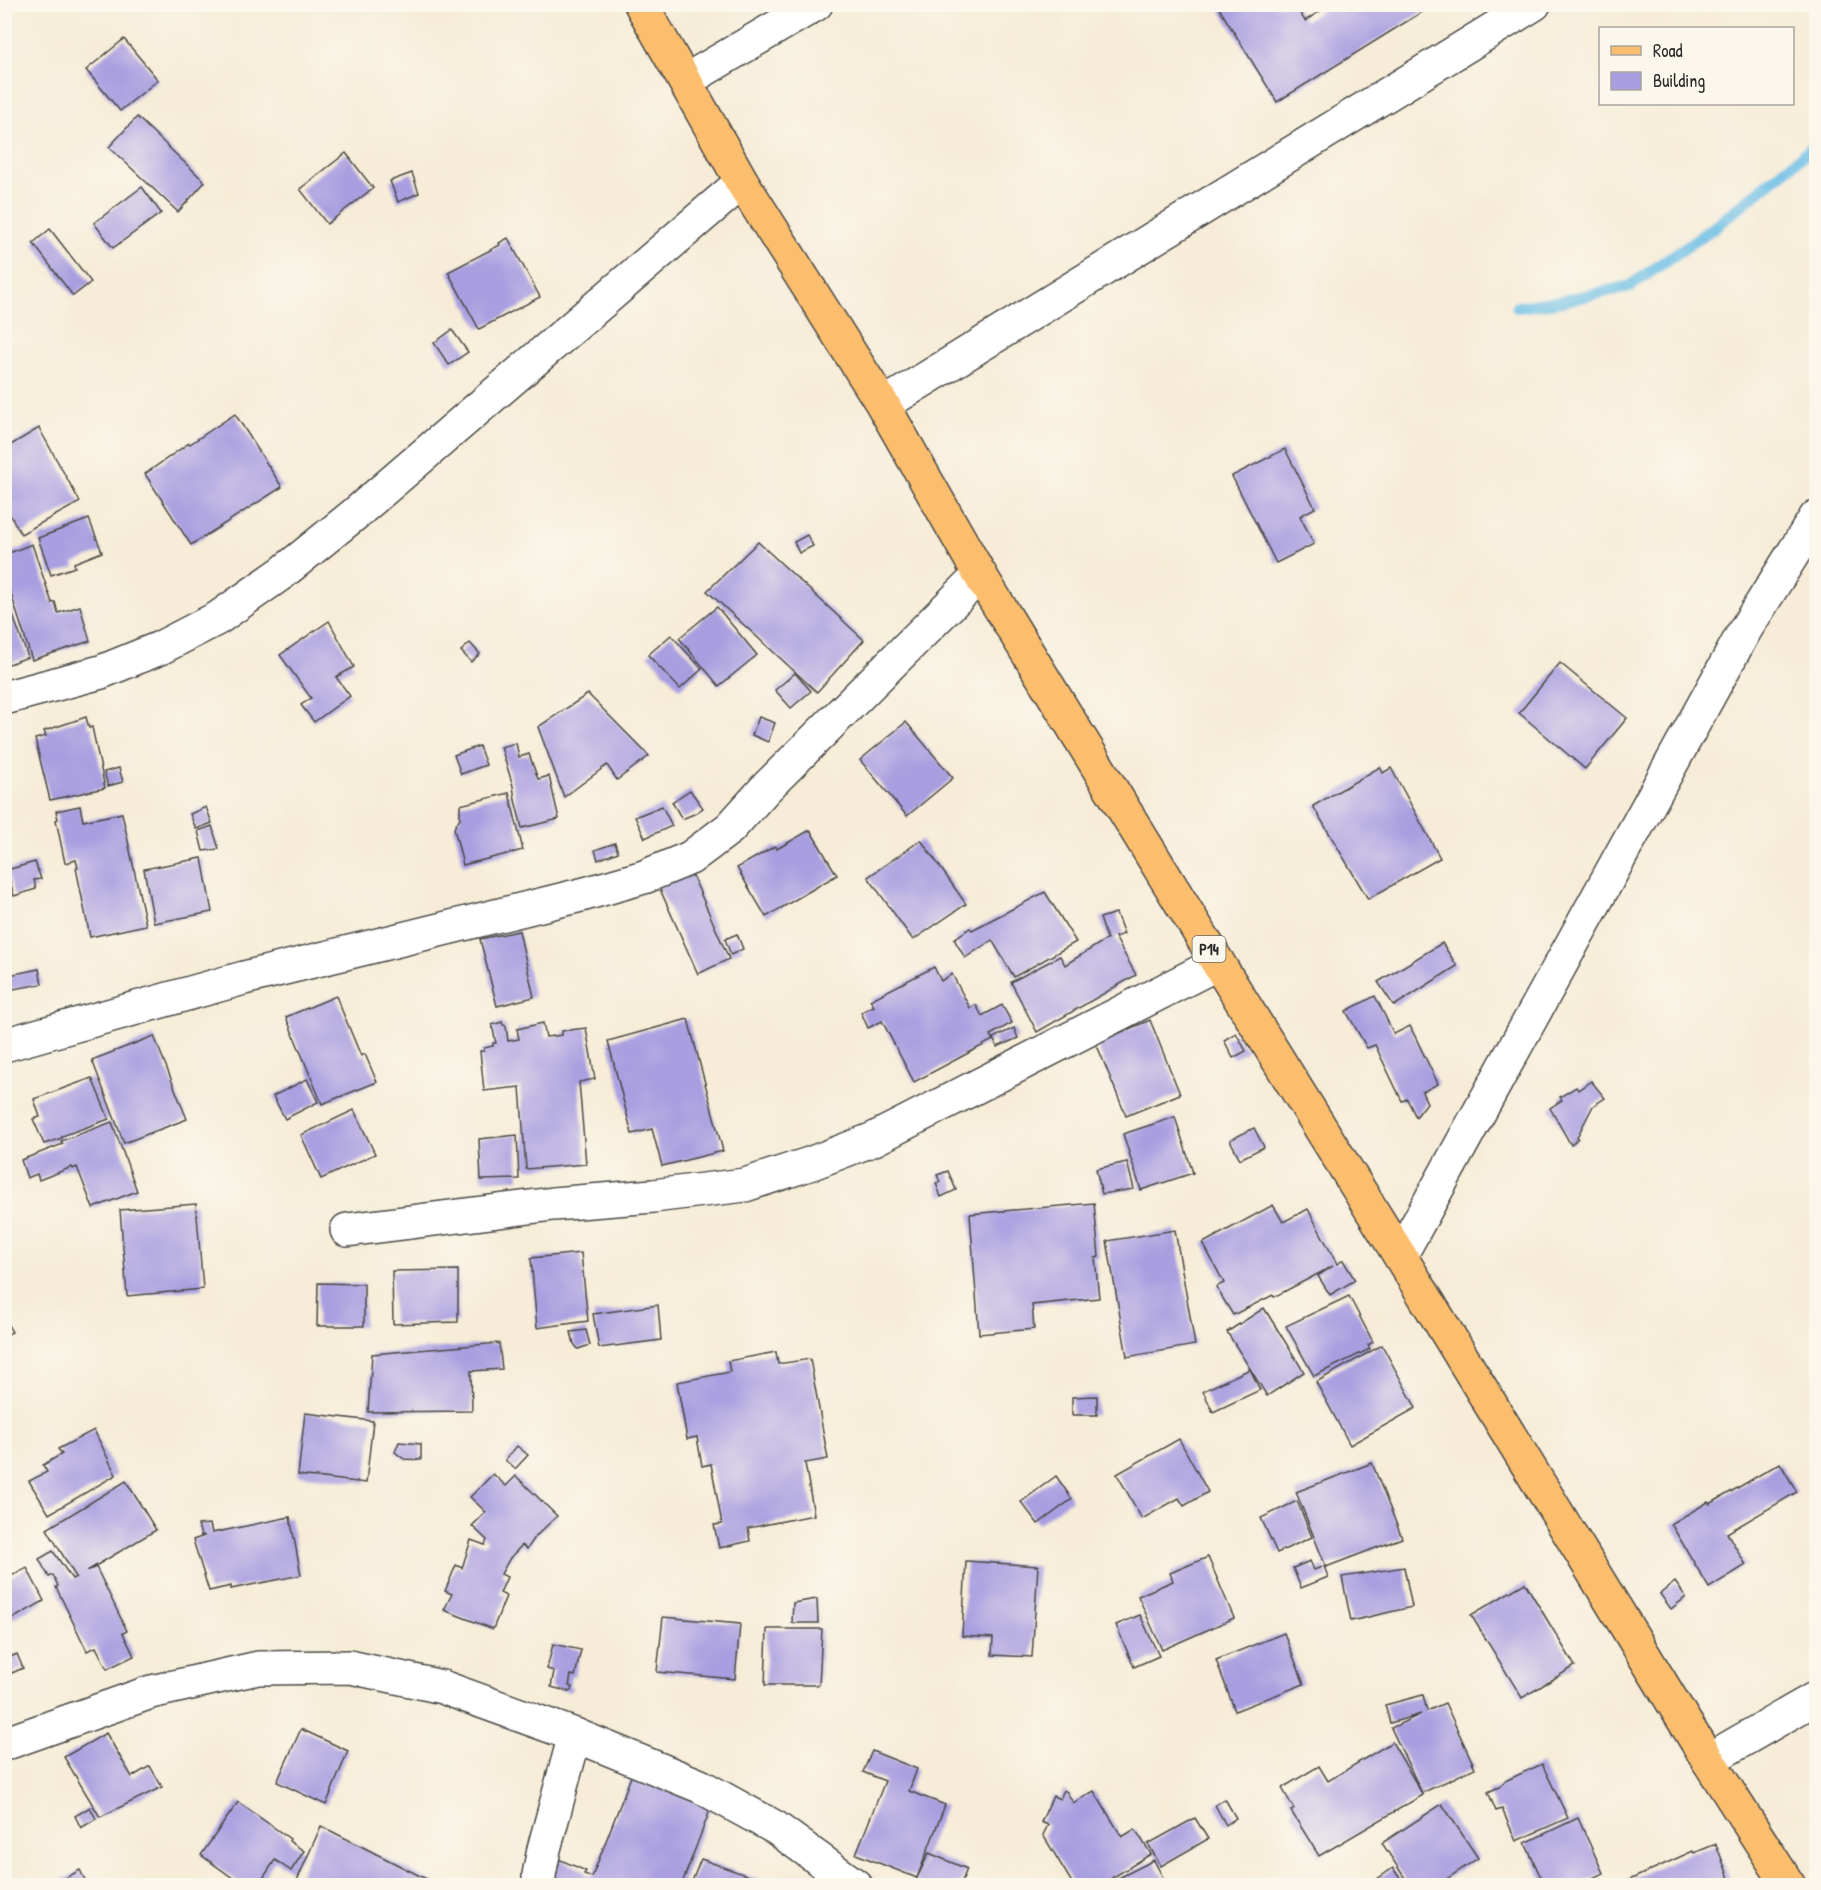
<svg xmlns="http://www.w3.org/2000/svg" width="1821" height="1890" font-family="'Patrick Hand',sans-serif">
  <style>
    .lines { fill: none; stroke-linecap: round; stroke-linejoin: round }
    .stream { stroke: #69bde5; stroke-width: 12 }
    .building { fill: #a99ee0 }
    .minor-casing { stroke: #494845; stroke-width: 36 }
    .primary-casing { stroke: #494845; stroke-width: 36 }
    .minor { stroke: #fff; stroke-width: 33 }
    .primary { stroke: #fbbe6e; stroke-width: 33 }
    .labels { text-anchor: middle; stroke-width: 4.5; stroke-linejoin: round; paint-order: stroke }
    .shield { fill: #fbf7ec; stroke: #696865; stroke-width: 1.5 }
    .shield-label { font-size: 16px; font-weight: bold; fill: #2b2b2b }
  </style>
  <rect width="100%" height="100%" fill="#fbf7ec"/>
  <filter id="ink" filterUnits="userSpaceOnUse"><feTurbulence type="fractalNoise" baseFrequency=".0167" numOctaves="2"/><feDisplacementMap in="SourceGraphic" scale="12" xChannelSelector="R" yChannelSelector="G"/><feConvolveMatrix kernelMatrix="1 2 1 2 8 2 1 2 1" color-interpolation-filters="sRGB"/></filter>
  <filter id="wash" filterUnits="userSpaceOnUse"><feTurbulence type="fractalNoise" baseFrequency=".008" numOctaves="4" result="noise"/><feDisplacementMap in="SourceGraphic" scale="24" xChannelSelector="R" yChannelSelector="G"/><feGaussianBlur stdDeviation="1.35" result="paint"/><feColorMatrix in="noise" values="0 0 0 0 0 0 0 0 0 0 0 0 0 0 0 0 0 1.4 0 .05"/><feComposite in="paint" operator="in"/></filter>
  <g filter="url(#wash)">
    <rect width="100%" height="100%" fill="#f6ecd7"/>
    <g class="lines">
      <!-- stream -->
      <polyline class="stream" points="1517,307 1562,301 1630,286 1713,228 1816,145"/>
    </g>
    <g id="blocks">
      <!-- building -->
      <g class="building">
        <polygon points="1331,4 1435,4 1277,102 1217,5 1295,5 1305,21"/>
        <polygon points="124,39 158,80 120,111 86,70"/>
        <polygon points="137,117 205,182 178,212 109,147"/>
        <polygon points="346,153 373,188 327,224 300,189"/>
        <polygon points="412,173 419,193 398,202 390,181"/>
        <polygon points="142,187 161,213 113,248 94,223"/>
        <polygon points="50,229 91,282 73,296 33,243"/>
        <polygon points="508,238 540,297 479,329 448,272 500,245 499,243"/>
        <polygon points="452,330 468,352 449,365 434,343"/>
        <polygon points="235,414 282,487 191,545 145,474 189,443 190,444"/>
        <polygon points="39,428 80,502 21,534 4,504 4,449"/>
        <polygon points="1285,449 1315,508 1300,516 1314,544 1276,563 1232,476"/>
        <polygon points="89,519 102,552 74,563 75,567 51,575 38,538"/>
        <polygon points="807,535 813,546 799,553 794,542"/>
        <polygon points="758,542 864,640 817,692 707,591"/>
        <polygon points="32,544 52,603 55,602 58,613 80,606 90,641 32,660 4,572 4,555"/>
        <polygon points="4,591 28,657 4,666"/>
        <polygon points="717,607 757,655 719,686 679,638"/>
        <polygon points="329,621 354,667 336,677 350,696 314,722 301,705 311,698 280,655"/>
        <polygon points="671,635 702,669 680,689 648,655"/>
        <polygon points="470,643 480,654 471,662 461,651"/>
        <polygon points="1560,663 1627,718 1585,769 1519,713"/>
        <polygon points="795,673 811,691 791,708 775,690"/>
        <polygon points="588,694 649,756 617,780 607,765 564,797 538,727"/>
        <polygon points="86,717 89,728 92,727 105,788 50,800 35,739 46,736 44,731"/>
        <polygon points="759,717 775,723 768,742 752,735"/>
        <polygon points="906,722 953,778 907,816 860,760"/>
        <polygon points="516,743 519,757 529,754 538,779 549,776 559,819 522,828 515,800 513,786 501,747"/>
        <polygon points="479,746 486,765 461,774 454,755"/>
        <polygon points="1380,767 1383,773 1391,768 1440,858 1368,899 1313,806"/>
        <polygon points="119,768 123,782 108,786 104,772"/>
        <polygon points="690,790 703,808 694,814 682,819 672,802"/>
        <polygon points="509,793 523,850 463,865 454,828 460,818 460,805"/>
        <polygon points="80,806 83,821 122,813 146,925 90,937 76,868 78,868 76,860 65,863 56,820 58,819 56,811"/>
        <polygon points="662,806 672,826 645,838 635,817"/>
        <polygon points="206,807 212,823 196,829 190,814"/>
        <polygon points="212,826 219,849 203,851 198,831"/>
        <polygon points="810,830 837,875 766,917 737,868 775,846 777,849"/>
        <polygon points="921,840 966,904 913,940 868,877"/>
        <polygon points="615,843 618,852 598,860 595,850"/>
        <polygon points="202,858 212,912 154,923 144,869"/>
        <polygon points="35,862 41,879 34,880 36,889 14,896 7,870"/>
        <polygon points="691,872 729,959 698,974 659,887"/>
        <polygon points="1045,892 1076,942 1014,977 992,940 965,958 954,939 970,928 972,930"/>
        <polygon points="1116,913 1124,934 1115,937 1136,975 1037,1032 1011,982 1060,956 1065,965 1107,939 1100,918"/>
        <polygon points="519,931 534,997 497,1006 480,939"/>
        <polygon points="737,934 743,949 731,955 725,939"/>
        <polygon points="1442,943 1457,966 1394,1006 1378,982"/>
        <polygon points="934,967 941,981 952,974 970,1008 976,1005 982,1016 1002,1005 1012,1023 990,1035 993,1040 914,1082 882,1021 868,1028 861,1012 874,1006 870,1000"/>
        <polygon points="39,969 42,984 7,990 8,997 4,997 4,976"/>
        <polygon points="336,996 361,1056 365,1054 377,1082 322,1104 286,1017"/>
        <polygon points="1375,996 1394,1034 1410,1026 1438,1084 1422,1092 1427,1103 1416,1117 1407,1099 1402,1101 1375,1045 1367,1048 1346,1011"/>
        <polygon points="688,1019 723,1151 662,1166 652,1129 632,1134 608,1041"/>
        <polygon points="1150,1020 1180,1094 1126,1116 1096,1043"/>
        <polygon points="502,1022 503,1025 506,1026 508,1041 519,1039 517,1029 543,1023 546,1037 562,1035 562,1031 586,1028 595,1079 579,1082 586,1164 526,1169 520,1087 484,1091 480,1051 484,1051 484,1048 493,1046 493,1043 496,1043 492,1025"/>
        <polygon points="1014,1028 1018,1038 997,1047 993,1038"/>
        <polygon points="1236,1033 1246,1051 1233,1058 1224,1040"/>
        <polygon points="154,1036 187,1119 124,1143 92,1060"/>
        <polygon points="92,1078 109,1119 62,1136 62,1138 44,1144 33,1119 40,1117 34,1099"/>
        <polygon points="307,1079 318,1102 285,1119 273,1096"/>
        <polygon points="1591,1081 1605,1098 1593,1106 1577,1137 1578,1138 1571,1145 1550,1108 1562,1100 1560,1097 1576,1087 1578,1090"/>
        <polygon points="354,1110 375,1154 321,1179 301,1135"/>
        <polygon points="1175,1117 1193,1173 1141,1190 1123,1134"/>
        <polygon points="112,1122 137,1191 93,1208 77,1167 73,1169 72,1167 39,1180 37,1174 27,1178 21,1160 63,1144 61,1141"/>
        <polygon points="1254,1128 1264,1147 1240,1159 1230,1140"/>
        <polygon points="517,1135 519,1179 481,1180 479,1139"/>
        <polygon points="1127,1162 1134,1189 1102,1194 1096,1169"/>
        <polygon points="948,1171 956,1190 941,1197 936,1183 940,1182 937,1175"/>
        <polygon points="1094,1203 1099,1257 1095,1258 1099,1298 1032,1305 1034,1329 979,1334 970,1214"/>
        <polygon points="196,1204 203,1289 127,1296 120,1210"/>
        <polygon points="1273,1205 1283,1222 1308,1209 1337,1264 1343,1260 1355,1280 1330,1295 1318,1276 1333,1266 1274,1297 1273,1295 1233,1315 1216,1287 1224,1283 1203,1243"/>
        <polygon points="1175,1230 1195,1345 1127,1357 1107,1241"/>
        <polygon points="581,1253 588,1321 537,1328 531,1258"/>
        <polygon points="458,1270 458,1322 393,1324 392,1271"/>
        <polygon points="318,1283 364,1284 364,1326 317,1326"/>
        <polygon points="1349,1296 1373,1342 1368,1345 1370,1349 1314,1376 1286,1326"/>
        <polygon points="658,1305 661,1340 599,1348 593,1314"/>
        <polygon points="1264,1308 1304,1372 1267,1396 1227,1332"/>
        <polygon points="4,1318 12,1332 4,1336"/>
        <polygon points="586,1330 590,1345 578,1349 574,1344 571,1332"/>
        <polygon points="499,1343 502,1369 471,1371 472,1411 368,1412 372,1354"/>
        <polygon points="1382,1345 1416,1408 1350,1445 1316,1382"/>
        <polygon points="776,1352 778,1364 810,1359 828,1459 805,1463 814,1515 748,1528 750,1541 719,1548 714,1525 722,1524 711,1464 702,1466 697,1437 687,1439 677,1382 730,1372 728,1361"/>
        <polygon points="1250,1369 1260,1390 1213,1412 1203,1391"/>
        <polygon points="1097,1396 1097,1415 1072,1415 1072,1397"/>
        <polygon points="305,1413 373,1421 366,1483 298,1475"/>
        <polygon points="94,1430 116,1475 49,1514 29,1481 47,1472 43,1465 62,1454 58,1449"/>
        <polygon points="1179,1439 1208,1492 1184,1506 1179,1498 1142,1519 1117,1474"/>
        <polygon points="399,1442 421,1444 421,1460 404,1459 395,1452"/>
        <polygon points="517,1446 528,1455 515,1469 505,1460"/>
        <polygon points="1372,1463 1402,1538 1326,1567 1296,1492"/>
        <polygon points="1780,1463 1797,1492 1727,1533 1746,1565 1709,1588 1671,1524 1708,1502 1710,1504"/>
        <polygon points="493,1474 506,1486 516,1476 557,1516 536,1536 527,1549 522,1545 510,1558 501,1574 507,1577 500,1593 506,1596 493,1629 444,1610 452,1594 445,1591 456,1565 462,1568 471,1540 485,1545 487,1540 472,1526 486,1512 470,1497"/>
        <polygon points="1056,1476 1072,1499 1038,1524 1021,1502"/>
        <polygon points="126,1481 156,1530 87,1571 96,1567 127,1631 123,1633 134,1656 107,1669 96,1647 87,1651 56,1587 58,1586 53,1575 49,1577 39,1559 53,1551 72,1579 76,1577 47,1529"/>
        <polygon points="1297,1501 1312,1537 1277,1553 1261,1518"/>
        <polygon points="290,1517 301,1575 231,1589 231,1586 209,1591 193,1540 204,1536 203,1535 201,1536 198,1525 210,1524 212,1533"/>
        <polygon points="1208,1557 1234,1618 1162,1650 1138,1596 1173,1581 1170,1573"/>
        <polygon points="966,1561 1038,1566 1032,1657 992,1655 993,1638 962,1636"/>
        <polygon points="1310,1561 1314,1570 1324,1566 1328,1577 1301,1588 1293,1568"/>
        <polygon points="1404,1567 1412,1607 1351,1621 1342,1577"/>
        <polygon points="27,1568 44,1601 7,1622 5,1617 5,1579"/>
        <polygon points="1675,1582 1686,1597 1671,1609 1660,1594"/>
        <polygon points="1525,1583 1575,1666 1522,1698 1471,1615"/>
        <polygon points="817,1599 818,1623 792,1623 793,1603"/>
        <polygon points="1140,1615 1159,1656 1134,1667 1116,1625"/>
        <polygon points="663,1617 740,1624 735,1679 657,1672"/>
        <polygon points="767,1629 822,1629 819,1685 765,1685"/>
        <polygon points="1284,1633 1304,1684 1235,1711 1216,1660"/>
        <polygon points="553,1644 581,1650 575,1676 571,1675 569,1686 573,1687 570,1692 551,1687 554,1671 547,1669"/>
        <polygon points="17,1654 23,1668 12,1673 6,1659"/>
        <polygon points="1423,1695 1427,1711 1445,1703 1475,1768 1422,1793 1391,1728 1421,1714 1390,1723 1385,1705"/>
        <polygon points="301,1729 348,1751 326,1805 277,1782"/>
        <polygon points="106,1733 132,1777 150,1766 162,1787 100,1817 64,1757"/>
        <polygon points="1392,1742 1423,1795 1319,1856 1291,1811 1294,1809 1282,1788 1319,1766 1328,1781"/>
        <polygon points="872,1751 917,1769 909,1791 945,1805 917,1878 856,1854 885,1781 863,1772"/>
        <polygon points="1542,1764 1568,1818 1516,1841 1502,1809 1496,1811 1488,1792 1499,1787 1505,1781"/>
        <polygon points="632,1774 712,1805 681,1886 570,1886 550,1877 554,1857 586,1871 584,1874 592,1877"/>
        <polygon points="1064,1790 1067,1792 1073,1803 1094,1791 1122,1837 1135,1829 1151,1854 1099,1886 1074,1886 1043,1835 1048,1825 1041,1822 1053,1796 1060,1799"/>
        <polygon points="1225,1799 1236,1818 1226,1825 1215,1805"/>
        <polygon points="238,1802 290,1839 289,1841 304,1851 291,1871 275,1860 258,1886 244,1886 201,1855"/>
        <polygon points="1442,1804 1478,1858 1436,1886 1410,1886 1382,1843"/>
        <polygon points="90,1807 96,1819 81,1828 75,1816"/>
        <polygon points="1195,1818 1208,1839 1161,1866 1148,1844"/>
        <polygon points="1578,1818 1603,1873 1577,1886 1545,1886 1525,1843"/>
        <polygon points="321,1826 434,1883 438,1886 295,1885"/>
        <polygon points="1716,1844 1732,1886 1616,1886 1693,1851 1694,1853"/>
        <polygon points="929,1853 967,1869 960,1886 923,1886 915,1882"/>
        <polygon points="701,1859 774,1885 774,1886 690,1886"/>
        <polygon points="1154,1860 1167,1886 1103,1886"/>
        <polygon points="1393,1868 1405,1886 1371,1886 1370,1884"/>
        <polygon points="80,1870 88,1886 51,1886"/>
      </g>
    </g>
  </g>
  <g filter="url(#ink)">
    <use href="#blocks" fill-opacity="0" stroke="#494845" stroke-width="1.5"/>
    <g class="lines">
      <!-- minor casing -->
      <g class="minor-casing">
        <g id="minor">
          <polyline points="685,81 816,4"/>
          <polyline points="883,405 1534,4"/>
          <polyline points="4,698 101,672 160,648 218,618 282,573 355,514 742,182"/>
          <polyline points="4,1045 244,978 585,894 644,877 690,858 730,828 766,788 980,575"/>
          <polyline points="347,1230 553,1204 653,1196 745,1185 812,1163 874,1139 1218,963"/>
          <polyline points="1400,1256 1745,630 1816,517"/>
          <polyline points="4,1744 151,1692 258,1668 350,1667 442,1687 575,1735 700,1786 776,1828 856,1886"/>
          <polyline points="1708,1760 1816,1698"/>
          <polyline points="539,1886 539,1875 544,1849 575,1735"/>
        </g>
      </g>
      <!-- primary casing -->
      <g class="primary-casing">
        <polyline id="primary" points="641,4 742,182 883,405 980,575 1218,963 1400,1256 1708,1760 1789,1886"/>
      </g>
      <!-- minor -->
      <use href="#minor" class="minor"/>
      <!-- primary -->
      <use href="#primary" class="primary"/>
    </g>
  </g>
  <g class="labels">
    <!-- shield labels -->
    <rect class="shield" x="1192.5" y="936" width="33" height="26" rx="4.5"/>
    <g class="shield-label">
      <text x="1209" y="955">P14</text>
    </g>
  </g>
  <!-- margin -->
  <rect width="1821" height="1890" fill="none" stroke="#fbf7ec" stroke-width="24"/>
  <!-- legend -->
  <rect x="1599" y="27" width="195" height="78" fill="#fbf7ec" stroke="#a8a59f" stroke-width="1.5"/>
  <rect x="1611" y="46" width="30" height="9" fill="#fbbe6e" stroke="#a8a59f" stroke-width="1.5"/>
  <text x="1653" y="57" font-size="18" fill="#2b2b2b">Road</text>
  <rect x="1611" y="72" width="30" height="18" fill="#a99ee0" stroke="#a8a59f" stroke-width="1.5"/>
  <text x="1653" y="87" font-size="18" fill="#2b2b2b">Building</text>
</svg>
